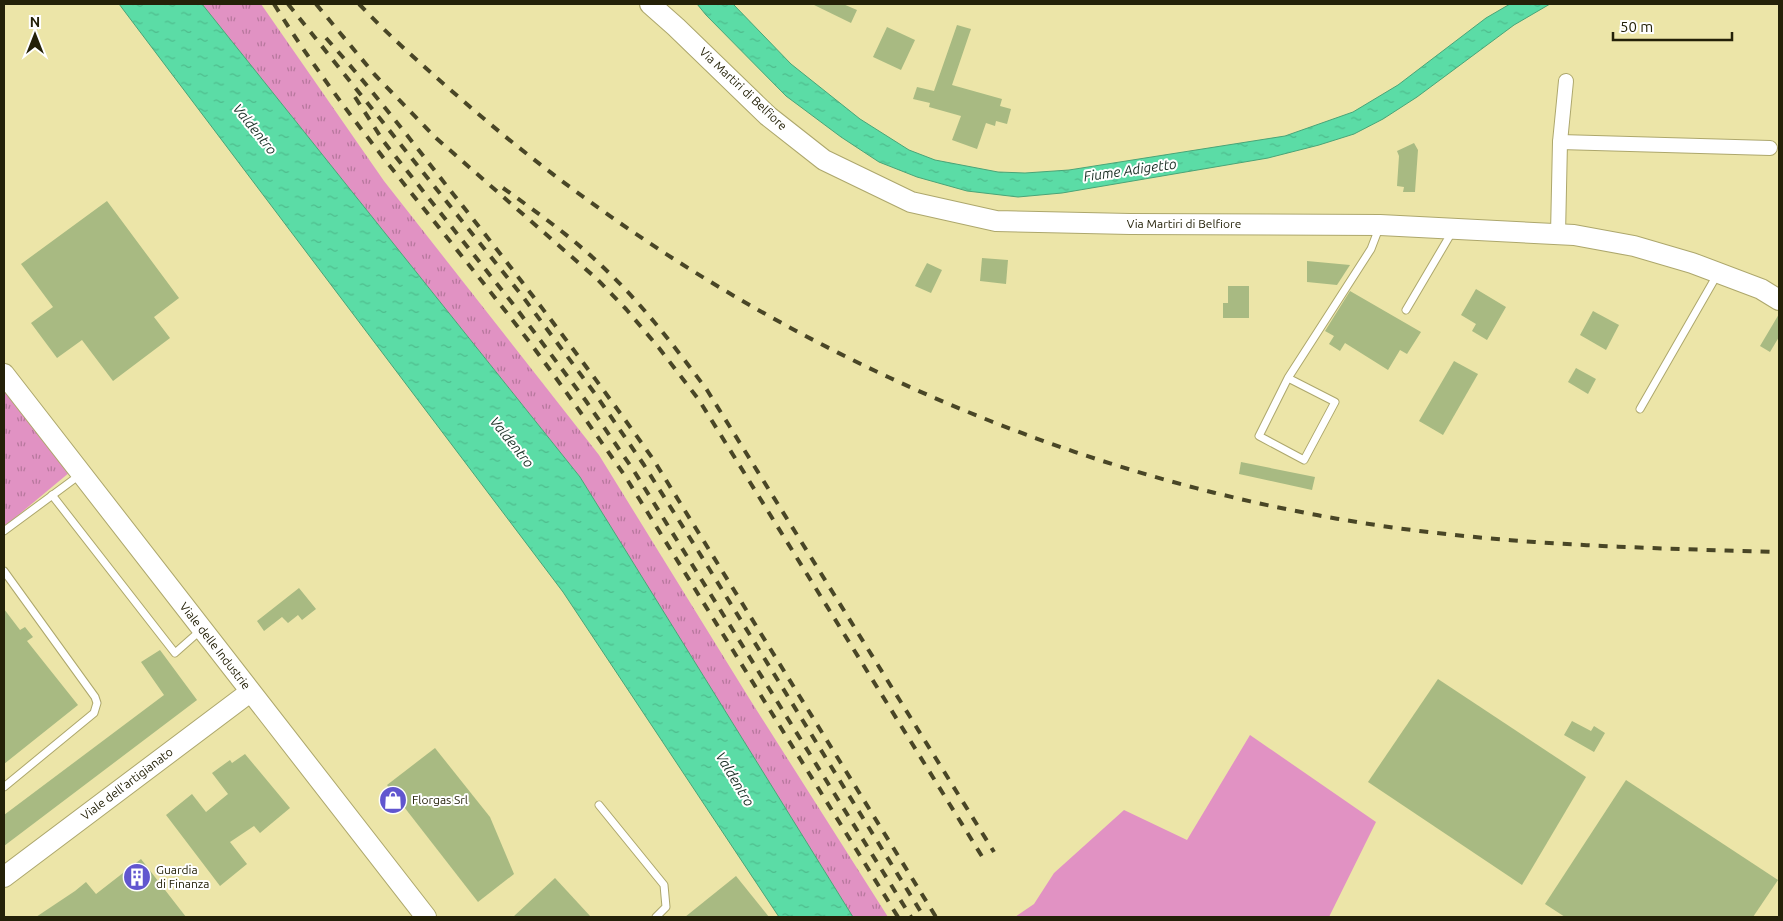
<svg xmlns="http://www.w3.org/2000/svg" width="1783" height="921" font-family="Ubuntu,sans-serif">
  <style>
    .grass { fill: url(#grass-tufts) }
    .park { fill: #e192c3 }
    .water { fill: url(#water-ripples); stroke: #4aa477 }
    .building { fill: #a8ba82 }
    .lines { fill: none; stroke-linecap: round; stroke-linejoin: round }
    .lane-casing { stroke: #ada76c; stroke-width: 9 }
    .street-casing { stroke: #ada76c; stroke-width: 16 }
    .secondary-casing { stroke: #ada76c; stroke-width: 22 }
    .lane { stroke: #fff; stroke-width: 7 }
    .street { stroke: #fff; stroke-width: 14 }
    .secondary { stroke: #fff; stroke-width: 20 }
    .rail { stroke: #494626; stroke-width: 4; stroke-dasharray: 9 9; stroke-linecap: butt }
    .labels { text-anchor: middle; stroke-width: 4; stroke-linejoin: round; paint-order: stroke }
    .street-label { font-size: 12px; fill: #242108; stroke: #fff }
    .poi-label { font-size: 12px; fill: #242108; stroke: #fff; text-anchor: start }
    .water-label { font-size: 14px; font-style: italic; fill: #1a2f25; stroke: #fff }
  </style>
  <defs>
    <pattern id="grass-tufts" width="24" height="20" patternUnits="userSpaceOnUse" patternTransform="scale(1.25)"><rect width="24" height="20" fill="#e192c3"/><path d="M3 7l-1-3M5 7V3M7 7l1-3M15 17l-1-3M17 17v-4M19 17l1-3" fill="none" stroke="#b6779c"/></pattern>
    <pattern id="water-ripples" width="26" height="14" patternUnits="userSpaceOnUse" patternTransform="scale(1.25)"><rect width="26" height="14" fill="#5bdca6"/><path d="M2 4q2-2 4 0t4 0M15 11q2-2 4 0t4 0" fill="none" stroke="#4fbc8d"/></pattern>
  </defs>
  <rect width="100%" height="100%" fill="#ece5a8"/>
  <!-- grass -->
  <g class="grass">
    <polygon points="202,4 261,4 384,181 599,455 749,698 888,917 853,917 580,477"/>
    <polygon points="4,387 70,472 4,527"/>
  </g>
  <!-- park -->
  <polygon class="park" points="1250,735 1376,822 1329,917 1015,917 1034,904 1054,873 1124,810 1187,840"/>
  <!-- water -->
  <g class="water">
    <polygon points="119,4 202,4 580,477 853,917 779,917 563,592"/>
    <polygon points="697,4 733,4 791,64 860,119 909,150 935,160 998,172 1025,173 1069,170 1285,136 1353,112 1398,85 1486,18 1510,4 1550,4 1514,25 1417,97 1383,119 1354,134 1319,145 1268,158 1062,193 1018,197 967,191 917,177 879,162 841,137 786,96 706,15"/>
  </g>
  <!-- building -->
  <g class="building">
    <polygon points="812,4 843,4 857,10 851,23"/>
    <polygon points="957,25 971,29 952,85 1002,99 1000,106 1011,109 1007,124 996,121 995,126 986,123 977,149 952,140 961,116 929,107 930,103 913,99 917,87 934,91"/>
    <polygon points="887,27 915,40 901,70 873,57"/>
    <polygon points="1414,143 1418,150 1415,192 1403,192 1404,187 1397,186 1399,156 1397,151"/>
    <polygon points="107,201 179,298 154,317 170,338 113,381 82,340 57,358 31,323 53,307 21,264"/>
    <polygon points="982,258 1008,260 1006,284 980,281"/>
    <polygon points="1307,261 1350,265 1337,285 1307,282"/>
    <polygon points="927,263 942,270 931,293 915,286"/>
    <polygon points="1228,286 1249,286 1249,318 1223,318 1223,303 1228,303"/>
    <polygon points="1476,289 1506,307 1487,340 1472,331 1476,324 1461,315"/>
    <polygon points="1350,291 1421,332 1407,354 1400,350 1388,370 1345,343 1340,351 1329,344 1334,336 1325,331"/>
    <polygon points="1593,311 1619,325 1606,350 1580,335"/>
    <polygon points="1779,314 1779,337 1770,352 1760,346"/>
    <polygon points="1454,361 1478,374 1443,435 1419,421"/>
    <polygon points="1576,368 1596,379 1588,394 1568,382"/>
    <polygon points="1241,462 1315,477 1312,490 1239,474"/>
    <polygon points="299,588 316,609 302,620 298,615 288,623 282,617 264,631 257,621"/>
    <polygon points="4,609 20,630 25,627 33,637 27,641 78,705 4,764"/>
    <polygon points="160,650 197,700 4,846 4,815 164,695 141,662"/>
    <polygon points="1438,679 1586,777 1522,885 1368,782"/>
    <polygon points="1572,721 1591,731 1594,726 1605,733 1594,752 1564,735"/>
    <polygon points="435,748 490,817 514,874 478,902 387,785"/>
    <polygon points="245,754 290,808 260,833 254,826 230,842 247,864 220,886 166,815 192,794 206,812 228,794 212,773 230,760 232,763"/>
    <polygon points="1626,780 1778,880 1753,917 1565,917 1545,904"/>
    <polygon points="141,859 186,917 36,917 75,891 86,882 96,894"/>
    <polygon points="736,876 769,917 685,917"/>
    <polygon points="555,878 591,917 513,917"/>
  </g>
  <g class="lines">
    <!-- lane casing -->
    <g class="lane-casing">
      <g id="lane">
        <polyline points="1406,310 1452,232"/>
        <polyline points="1288,378 1335,402 1304,460 1259,436 1288,378 1371,249 1379,228"/>
        <polyline points="1640,409 1717,275"/>
        <polyline points="52,495 175,653 201,630"/>
        <polyline points="4,531 81,474"/>
        <polyline points="4,571 95,697 97,703 94,713 4,787"/>
        <polyline points="599,805 664,885 666,907 656,917"/>
      </g>
    </g>
    <!-- street casing -->
    <g class="street-casing">
      <g id="street">
        <polyline points="1560,142 1770,148"/>
        <polyline points="1558,234 1560,142 1566,81"/>
      </g>
    </g>
    <!-- secondary casing -->
    <g class="secondary-casing">
      <g id="secondary">
        <polyline points="650,4 676,27 768,116 824,160 911,202 996,221 1130,224 1380,225 1574,235 1634,246 1692,263 1761,289 1779,300"/>
        <polyline points="4,374 426,917"/>
        <polyline points="4,877 250,692"/>
      </g>
    </g>
    <!-- lane -->
    <use href="#lane" class="lane"/>
    <!-- street -->
    <use href="#street" class="street"/>
    <!-- secondary -->
    <use href="#secondary" class="secondary"/>
    <!-- rail -->
    <g class="rail">
      <path d="M274,4C341,112 425,208 503,308C546,362 586,420 625,476L898,917"/>
      <polyline points="288,4 523,297 596,395 644,465 700,554 924,917"/>
      <polyline points="316,4 375,75 436,138 597,279 626,309 659,348 699,400 983,858"/>
      <path d="M359,4C393,40 431,73 469,106C720,323 1034,471 1363,523C1501,545 1640,548 1779,552"/>
      <path d="M326,38C370,87 410,139 450,190C520,278 588,367 653,459L936,917"/>
      <polyline points="355,97 384,142 513,304 586,401 634,471 911,917"/>
      <path d="M503,188C538,213 573,238 604,268C643,305 675,347 707,390L994,852"/>
    </g>
  </g>
  <!-- icons -->
  <defs>
    <g id="shop-disc" transform="scale(1.4375)"><circle r="9.5" fill="#6156cf" stroke="#fff"/><path d="M-5-2.5h2.3a2.7 3.5 0 0 1 5.4 0H5L5.5 6h-11ZM-1.5-2.5h3a1.5 2.3 0 0 0-3 0Z" fill="#fff"/></g>
    <g id="building-disc" transform="scale(1.4375)"><circle r="9.5" fill="#6156cf" stroke="#fff"/><path d="M-4-6H4V6H1V3H-1V6H-4ZM-2.5-4.3h1.7v1.8h-1.7ZM.8-4.3h1.7v1.8H.8ZM-2.5-1h1.7V.8h-1.7ZM.8-1h1.7V.8H.8Z" fill="#fff"/></g>
  </defs>
  <g fill-rule="evenodd">
    <use href="#shop-disc" x="393" y="800"/>
    <use href="#building-disc" x="137" y="877"/>
  </g>
  <g class="labels">
    <!-- street labels -->
    <g class="street-label">
      <text transform="translate(743 89) rotate(43)" y="4">Via Martiri di Belfiore</text>
      <text x="1184" y="228">Via Martiri di Belfiore</text>
      <text transform="translate(215 646) rotate(52)" y="4">Viale delle Industrie</text>
      <text transform="translate(127 784) rotate(-37)" y="4">Viale dell'artigianato</text>
    </g>
    <!-- poi labels -->
    <g class="poi-label">
      <text x="412" y="804">Florgas Srl</text>
      <text x="156" y="874">Guardia<tspan x="156" dy="14">di Finanza</tspan></text>
    </g>
    <!-- water labels -->
    <g class="water-label">
      <text transform="translate(255 129) rotate(51)" y="5">Valdentro</text>
      <text transform="translate(1130 170) rotate(-8)" y="5">Fiume Adigetto</text>
      <text transform="translate(512 442) rotate(51)" y="5">Valdentro</text>
      <text transform="translate(735 779) rotate(59)" y="5">Valdentro</text>
    </g>
  </g>
  <!-- border -->
  <rect width="1783" height="921" fill="none" stroke="#242108" stroke-width="10"/>
  <!-- north arrow -->
  <g transform="translate(35 35)" stroke="#ffffff" stroke-width="4" paint-order="stroke">
  <path d="M0-4L9 19L0 12L-9 19Z" fill="#242108"/>
  <text y="-8" font-size="14" font-weight="bold" text-anchor="middle" fill="#242108">N</text>
  </g>
  <!-- scale -->
  <path d="M1613 32v8h119v-8" fill="none" stroke="#242108" stroke-width="2.5"/>
  <text x="1620" y="32" font-size="15" fill="#242108" stroke="#ffffff" stroke-width="4" paint-order="stroke">50 m</text>
</svg>
